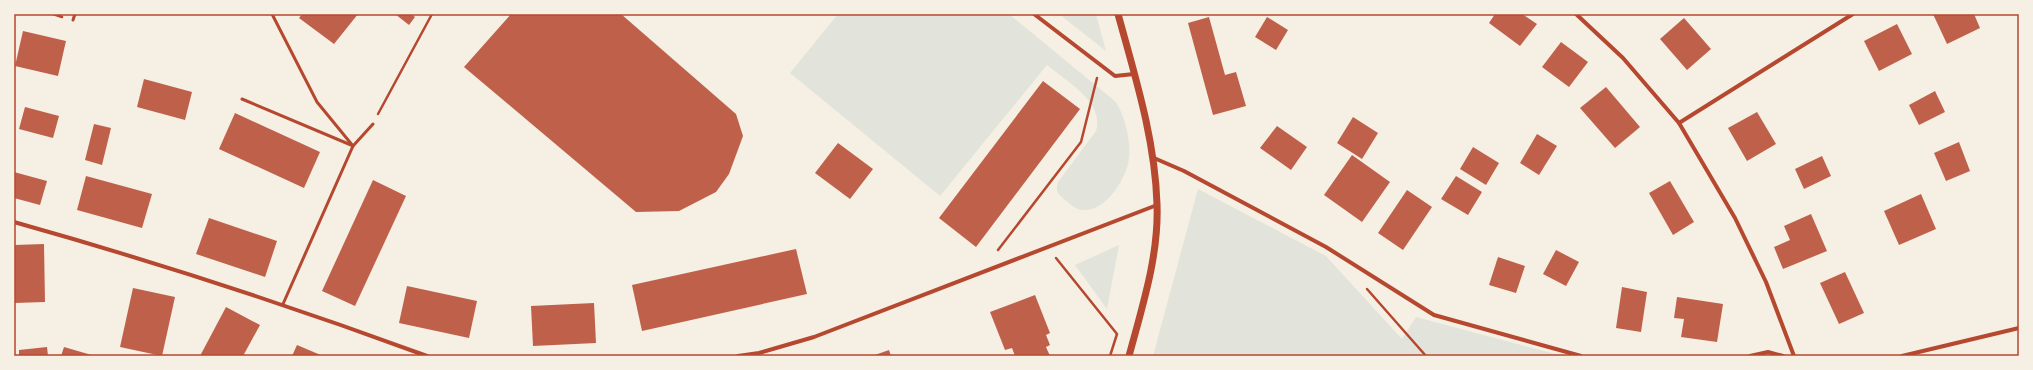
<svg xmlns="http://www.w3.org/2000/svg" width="2033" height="370" font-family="Manrope,sans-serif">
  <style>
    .green { fill: #e2e4dc }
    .building { fill: #bf614a }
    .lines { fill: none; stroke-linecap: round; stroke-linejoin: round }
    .path { stroke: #b5482f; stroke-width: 2.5 }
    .service { stroke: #b5482f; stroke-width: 3 }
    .minor { stroke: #b5482f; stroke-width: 4 }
    .tertiary { stroke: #b5482f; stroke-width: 7 }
    .neatline { fill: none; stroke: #b5482f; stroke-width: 1.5 }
  </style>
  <rect width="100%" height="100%" fill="#f6efe4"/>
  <!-- green -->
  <g class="green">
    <path d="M838,14H1009L1116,102C1125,117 1131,140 1129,158C1127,179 1103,217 1078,209C1073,207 1069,203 1065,200C1058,194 1055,191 1058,182L1096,131C1105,102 1066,81 1047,65L940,196L790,73Z"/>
    <polygon points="1059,14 1096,14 1106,51"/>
    <polygon points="1198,189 1326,256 1402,339 1416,317 1563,356 1153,356"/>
    <polygon points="1119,245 1107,309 1075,265"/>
  </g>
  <!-- building -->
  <g class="building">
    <polygon points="302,14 358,14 334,44 299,18"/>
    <polygon points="395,14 411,14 415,17 409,25"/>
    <polygon points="511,14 621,14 736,114 743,136 729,174 716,192 679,211 636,212 464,67"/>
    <polygon points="1495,14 1522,14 1537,24 1520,46 1489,23"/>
    <polygon points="1933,14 1974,14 1980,28 1947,44"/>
    <polygon points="1209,17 1225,75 1236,72 1246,106 1213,115 1188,23"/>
    <polygon points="1267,17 1288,30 1276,50 1255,37"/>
    <polygon points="1684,18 1711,49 1687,70 1660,39"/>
    <polygon points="1897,24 1912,54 1879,71 1864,41"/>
    <polygon points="23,31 66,41 58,76 15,66"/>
    <polygon points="1561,42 1588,62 1569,87 1542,67"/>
    <polygon points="144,79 192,92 185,120 137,107"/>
    <polygon points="1043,81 1080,109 976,247 939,218"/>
    <polygon points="1606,87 1640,127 1615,148 1580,108"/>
    <polygon points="1935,91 1945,112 1919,125 1909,105"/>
    <polygon points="25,107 59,116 53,138 19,129"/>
    <polygon points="1757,112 1776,144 1747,161 1728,128"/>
    <polygon points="235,113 320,152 304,188 219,149"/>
    <polygon points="1353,117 1378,133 1362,159 1337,143"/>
    <polygon points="94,124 111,128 102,165 85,160"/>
    <polygon points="1277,126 1307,147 1291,170 1260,148"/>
    <polygon points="1537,134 1557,146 1539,175 1520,163"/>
    <polygon points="1959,142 1970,171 1946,181 1934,153"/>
    <polygon points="838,143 873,169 850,199 815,173"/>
    <polygon points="1473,147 1499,163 1486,185 1460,169"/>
    <polygon points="1352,155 1390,182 1362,222 1324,195"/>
    <polygon points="1822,156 1831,176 1804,189 1795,169"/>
    <polygon points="14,172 47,181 40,205 14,198"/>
    <polygon points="86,176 152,194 142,228 77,210"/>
    <polygon points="1456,176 1482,192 1468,215 1441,199"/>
    <polygon points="373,180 406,196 355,306 322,291"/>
    <polygon points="1670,181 1694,222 1673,235 1649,193"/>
    <polygon points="1407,190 1432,207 1403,250 1378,233"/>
    <polygon points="1921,194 1936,229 1899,245 1884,211"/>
    <polygon points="1811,214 1827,251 1783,269 1774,247 1790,240 1784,226"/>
    <polygon points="209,218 277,241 265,277 196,254"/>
    <polygon points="44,244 45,302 14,303 14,245"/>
    <polygon points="796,249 807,294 642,331 632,285"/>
    <polygon points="1556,250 1579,262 1566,286 1543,274"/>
    <polygon points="1498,257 1525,266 1516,293 1489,285"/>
    <polygon points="1845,272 1864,313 1839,324 1820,283"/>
    <polygon points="407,286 477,301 469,338 399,323"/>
    <polygon points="1622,287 1647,292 1641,332 1616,328"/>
    <polygon points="133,288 175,297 162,356 120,347"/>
    <polygon points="1035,295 1050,333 1046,335 1050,345 1046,347 1050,356 1015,356 1012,348 1005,350 990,312"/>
    <polygon points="1677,297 1723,304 1717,342 1681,337 1684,319 1674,318"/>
    <polygon points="594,303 596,343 533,346 531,306"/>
    <polygon points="226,307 260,325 243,356 200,356"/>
    <polygon points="297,345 323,356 292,356"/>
    <polygon points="47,347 48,356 19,356 19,350"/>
    <polygon points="64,347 95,356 61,356"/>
    <polygon points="889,350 891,356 872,356"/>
  </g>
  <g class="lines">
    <!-- path -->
    <g class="path">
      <polyline points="53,14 62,17"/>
      <polyline points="378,114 432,14"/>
      <polyline points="998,250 1081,142 1097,78"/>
      <polyline points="1056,258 1117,334 1110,356"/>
      <polyline points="1367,289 1426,356"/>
    </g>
    <!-- service -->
    <g class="service">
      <polyline points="272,14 317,102 353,146"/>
      <polyline points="73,20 75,14"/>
      <polyline points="242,99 351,145"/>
      <polyline points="283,304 353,146 373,124"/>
    </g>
    <!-- minor -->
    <g class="minor">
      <polyline points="1034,14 1115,76 1134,74"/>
      <polyline points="1576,14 1623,58 1679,123 1735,218 1766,282 1794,356"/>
      <polyline points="1679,123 1853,14"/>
      <polyline points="1154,158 1184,171 1326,247 1434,315 1581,356"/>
      <path d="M14,222C153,261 291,306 427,356"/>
      <polyline points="738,356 759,353 814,337 1157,205"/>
      <polyline points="1750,356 1768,352 1783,356"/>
      <polyline points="1902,356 2019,328"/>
    </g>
    <!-- tertiary -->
    <path class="tertiary" d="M1118,14C1135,76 1155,139 1157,204C1159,256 1142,307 1129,356"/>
  </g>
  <!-- border -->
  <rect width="2033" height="370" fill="none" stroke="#f6efe4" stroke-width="30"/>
  <rect x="15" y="15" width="2003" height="340" class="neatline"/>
</svg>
